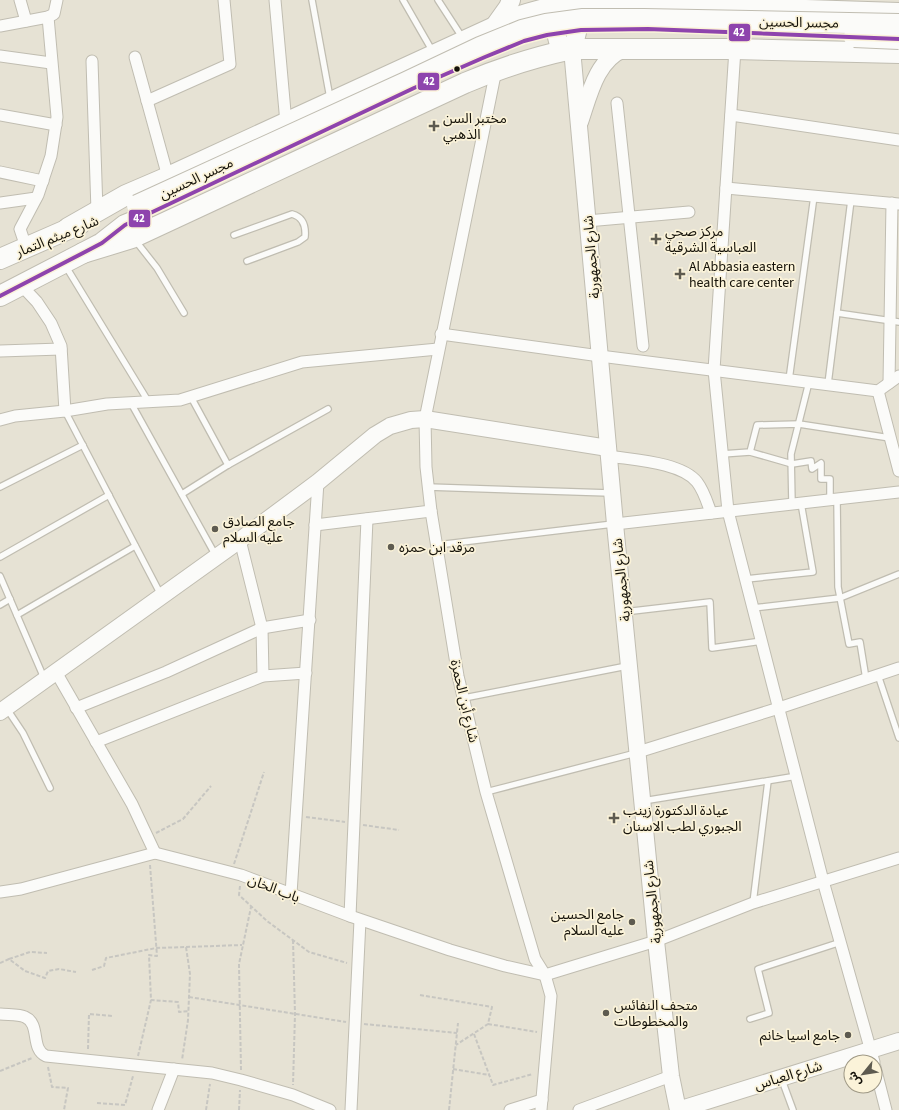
<svg xmlns="http://www.w3.org/2000/svg" width="899" height="1110" font-family="'Source Sans 3','Noto Sans Arabic',sans-serif">
  <style>
    .lines { fill: none; stroke-linecap: round; stroke-linejoin: round }
    .lane-casing { stroke: #c0bdb1; stroke-width: 8 }
    .street-casing { stroke: #c0bdb1; stroke-width: 13 }
    .secondary-casing { stroke: #c0bdb1; stroke-width: 18 }
    .primary-casing { stroke: #c0bdb1; stroke-width: 20 }
    .highway-casing { stroke: #c0bdb1; stroke-width: 22 }
    .path { stroke: #c7c6c1; stroke-width: 2; stroke-dasharray: 4 2; stroke-linecap: butt }
    .lane { stroke: #fbfbf9; stroke-width: 5.5 }
    .street { stroke: #fbfbf9; stroke-width: 11 }
    .secondary { stroke: #fbfbf9; stroke-width: 16 }
    .primary { stroke: #fbfbf9; stroke-width: 18 }
    .highway { stroke: #fbfbf9; stroke-width: 20 }
    .highway-bridge-casing { stroke: #c0bdb1; stroke-width: 22; stroke-linecap: butt }
    .highway-bridge { stroke: #fbfbf9; stroke-width: 20 }
    .bus-1-casing { stroke: #fbf3d9; stroke-width: 7 }
    .bus-1 { stroke: #8e44ad; stroke-width: 4 }
    .bus-dot { fill: #151209; stroke: #fbf3d9; stroke-width: 1.5 }
    .poi-dot { fill: #5e5b50; stroke: #fbf3d9; stroke-width: 1.5 }
    .labels { text-anchor: middle; stroke-width: 3.5; stroke-linejoin: round; paint-order: stroke }
    .street-label { font-size: 14px; fill: #151209; stroke: #fbf3d9 }
    .poi-label { font-size: 14px; fill: #151209; stroke: #fbf3d9; text-anchor: start }
    .line-badge { stroke: #fbf3d9; stroke-width: 1.5 }
    .badge-label { font-size: 11px; text-anchor: middle; font-weight: bold; fill: #fff }
  </style>
  <rect width="100%" height="100%" fill="#e6e2d4"/>
  <g class="lines">
    <!-- lane casing -->
    <g class="lane-casing">
      <g id="lane">
        <polyline points="312,0 330,98"/>
        <polyline points="403,0 433,52"/>
        <polyline points="438,0 462,37"/>
        <path d="M234,235L292,214C303,217 306,226 305,237L298,242L247,261"/>
        <polyline points="135,240 157,268 184,313"/>
        <polyline points="65,265 148,401"/>
        <polyline points="837,313 899,322"/>
        <polyline points="789,380 814,196"/>
        <polyline points="828,384 851,200"/>
        <polyline points="191,397 228,465"/>
        <polyline points="131,403 216,556"/>
        <polyline points="65,411 161,595"/>
        <polyline points="750,452 792,464 811,461 812,469 821,463 821,479 830,479 830,499"/>
        <polyline points="722,454 750,452 757,425 799,424 890,438"/>
        <polyline points="0,487 83,445"/>
        <polyline points="428,487 610,493"/>
        <polyline points="182,494 228,465 328,409"/>
        <polyline points="837,499 838,587 849,644 860,642 866,679"/>
        <polyline points="792,504 791,454 809,382"/>
        <polyline points="437,545 613,524"/>
        <polyline points="0,557 109,495"/>
        <polyline points="0,576 44,678"/>
        <polyline points="746,579 813,572 801,503"/>
        <polyline points="0,605 10,599"/>
        <polyline points="753,608 840,598 899,574"/>
        <polyline points="624,612 710,602 712,648 762,641"/>
        <polyline points="17,615 135,546"/>
        <polyline points="878,675 899,738"/>
        <polyline points="464,698 627,666"/>
        <polyline points="7,709 23,733 50,788"/>
        <polyline points="486,792 636,753"/>
        <polyline points="643,801 797,776"/>
        <polyline points="753,903 768,781"/>
        <polyline points="750,1019 769,1013 758,969 841,942"/>
        <polyline points="782,1080 793,1110"/>
      </g>
    </g>
    <!-- street casing -->
    <g class="street-casing">
      <g id="street">
        <polyline points="20,0 26,21"/>
        <polyline points="275,0 286,123"/>
        <polyline points="0,26 48,17 54,14 57,0"/>
        <polyline points="735,49 714,370 728,511 823,881 874,1062"/>
        <polyline points="0,56 51,63"/>
        <polyline points="135,57 168,177"/>
        <polyline points="92,61 97,211"/>
        <polyline points="496,70 425,419 426,467 431,511 458,676 486,792 535,959 545,975 551,996 541,1110"/>
        <polyline points="147,101 230,64 224,0"/>
        <polyline points="617,103 643,346"/>
        <polyline points="0,115 56,125"/>
        <polyline points="731,115 899,140"/>
        <polyline points="0,172 43,181"/>
        <polyline points="726,188 899,204"/>
        <polyline points="0,203 36,198"/>
        <polyline points="587,221 689,212"/>
        <polyline points="26,247 20,229 38,195 51,156 57,117 48,17"/>
        <polyline points="21,285 37,302 51,323 61,346 65,411"/>
        <polyline points="441,334 600,356 878,391 899,376"/>
        <polyline points="0,351 61,349"/>
        <polyline points="889,383 892,203"/>
        <polyline points="878,391 899,471"/>
        <polyline points="0,420 15,416 65,411 107,404 180,400 302,362 438,349"/>
        <path d="M609,456C633,460 681,462 697,482C704,491 707,502 711,513"/>
        <polyline points="615,524 899,492"/>
        <polyline points="315,525 431,511"/>
        <polyline points="240,540 262,628 263,676"/>
        <polyline points="56,672 132,804 155,853"/>
        <polyline points="76,708 166,672 262,628 310,620"/>
        <polyline points="96,742 263,676 306,673"/>
        <polyline points="638,752 779,708 899,668"/>
        <polyline points="0,892 21,889 155,853 241,875 350,916 450,950 505,966 545,975 656,941 753,903 899,858"/>
        <polyline points="291,894 318,482"/>
        <polyline points="350,916 367,519"/>
        <path d="M0,1014C7,1015 19,1014 25,1017C41,1024 30,1049 46,1056L212,1073L241,1080L293,1095L330,1110"/>
        <polyline points="875,1067 886,1110"/>
        <polyline points="158,1110 174,1069"/>
        <polyline points="351,1110 360,920"/>
        <polyline points="510,1110 542,1100"/>
        <polyline points="579,1110 671,1076"/>
      </g>
    </g>
    <!-- secondary casing -->
    <g class="secondary-casing">
      <g id="secondary">
        <polyline points="572,49 615,524 656,941 671,1076 678,1110"/>
        <path d="M580,122C589,96 596,60 624,49"/>
        <polyline points="0,712 240,540 318,482 375,435 390,426 411,420 425,419 608,448"/>
        <polyline points="678,1110 899,1041"/>
      </g>
    </g>
    <!-- primary casing -->
    <g class="primary-casing">
      <g id="primary">
        <path d="M550,9L558,41L562,45L572,49C578,34 580,21 579,5"/>
        <polyline points="493,28 508,7 511,0"/>
      </g>
    </g>
    <!-- highway casing -->
    <g class="highway-casing">
      <g id="highway">
        <path d="M68,228L126,195L168,177L514,18C538,10 563,3 588,3L899,13"/>
        <path d="M83,253L132,238L465,83C500,68 535,57 572,49H735L899,53"/>
        <polyline points="0,259 80,224"/>
        <polyline points="0,296 83,253 102,243 125,225 142,218"/>
      </g>
    </g>
    <!-- path -->
    <g class="path">
      <polyline points="306,817 345,822"/>
      <polyline points="363,825 399,830"/>
      <polyline points="156,833 183,819 211,786"/>
      <polyline points="234,864 264,772"/>
      <polyline points="150,865 157,956 149,955 151,1000 178,1002 179,1012 189,1011"/>
      <polyline points="240,886 239,895 267,921 309,952 347,963"/>
      <polyline points="293,940 295,1014 293,1085"/>
      <polyline points="186,947 242,945"/>
      <polyline points="9,959 30,952 47,953"/>
      <polyline points="0,963 9,959 25,971 45,978 48,971 59,969 76,972"/>
      <polyline points="92,970 104,966 106,958 156,948 186,947 190,974 188,1020 182,1060"/>
      <polyline points="420,995 492,1007 488,1024 456,1045"/>
      <polyline points="189,997 346,1022"/>
      <polyline points="364,1024 457,1033"/>
      <polyline points="488,1024 537,1032"/>
      <polyline points="474,1034 493,1085 533,1074"/>
      <polyline points="88,1049 89,1014 113,1016"/>
      <polyline points="138,1056 151,1000"/>
      <polyline points="48,1067 52,1087 68,1088 64,1110"/>
      <polyline points="453,1069 489,1075"/>
      <polyline points="241,1070 239,964 251,907"/>
      <polyline points="0,1071 32,1058"/>
      <polyline points="97,1103 125,1105 133,1076"/>
      <polyline points="206,1110 210,1084"/>
      <polyline points="239,1110 240,1090"/>
      <polyline points="449,1110 458,1023"/>
    </g>
    <!-- lane -->
    <use href="#lane" class="lane"/>
    <!-- street -->
    <use href="#street" class="street"/>
    <!-- secondary -->
    <use href="#secondary" class="secondary"/>
    <!-- primary -->
    <use href="#primary" class="primary"/>
    <!-- highway -->
    <use href="#highway" class="highway"/>
    <!-- highway-bridge casing -->
    <g class="highway-bridge-casing">
      <g id="highway-bridge">
        <polyline points="854,37 899,39"/>
        <polyline points="137,205 406,82 480,47 522,30 546,24 583,19 644,19 899,24"/>
      </g>
    </g>
    <!-- highway-bridge -->
    <use href="#highway-bridge" class="highway-bridge"/>
    <!-- bus-1 casing -->
    <g class="bus-1-casing">
      <polyline id="bus-1" points="0,296 83,253 102,243 125,225 414,88 485,57 524,41 547,35 581,30 648,29 899,39"/>
    </g>
    <!-- bus-1 -->
    <use href="#bus-1" class="bus-1"/>
  </g>
  <!-- markers -->
  <circle class="bus-dot" cx="457" cy="69" r="3.5"/>
  <g class="poi-dot">
    <path d="M432 120h4v4h4v4h-4v4h-4v-4h-4v-4h4z"/>
    <path d="M654 233h4v4h4v4h-4v4h-4v-4h-4v-4h4z"/>
    <path d="M678 268h4v4h4v4h-4v4h-4v-4h-4v-4h4z"/>
    <circle cx="215" cy="529" r="4"/>
    <circle cx="391" cy="547" r="4"/>
    <path d="M612 812h4v4h4v4h-4v4h-4v-4h-4v-4h4z"/>
    <circle cx="632" cy="922" r="4"/>
    <circle cx="606" cy="1013" r="4"/>
    <circle cx="848" cy="1035" r="4"/>
  </g>
  <g class="labels">
    <!-- street labels -->
    <g class="street-label">
      <text transform="translate(799 22) rotate(1)" y="5">مجسر الحسين</text>
      <text transform="translate(196 178) rotate(-25)" y="5">مجسر الحسين</text>
      <text transform="translate(57 236) rotate(-22)" y="5">شارع ميثم التمار</text>
      <text transform="translate(591 257) rotate(-95)" y="5">شارع الجمهورية</text>
      <text transform="translate(621 580) rotate(-96)" y="5">شارع الجمهورية</text>
      <text transform="translate(465 701) rotate(77)" y="5">شارع أبن الحمزة</text>
      <text transform="translate(274 888) rotate(21)" y="5">باب الخان</text>
      <text transform="translate(652 902) rotate(-96)" y="5">شارع الجمهورية</text>
      <text transform="translate(788 1075) rotate(-17)" y="5">شارع العباس</text>
    </g>
    <!-- poi labels -->
    <g class="poi-label">
      <text x="443" y="123">مختبر السن<tspan x="443" dy="16">الذهبي</tspan></text>
      <text x="665" y="236">مركز صحي<tspan x="665" dy="16">العباسية الشرقية</tspan></text>
      <text x="689" y="271">Al Abbasia eastern<tspan x="689" dy="16">health care center</tspan></text>
      <text x="223" y="526">جامع الصادق<tspan x="223" dy="16">عليه السلام</tspan></text>
      <text x="399" y="552">مرقد ابن حمزه</text>
      <text x="623" y="815">عيادة الدكتورة زينب<tspan x="623" dy="16">الجبوري لطب الاسنان</tspan></text>
      <text x="624" y="919" text-anchor="end">جامع الحسين<tspan x="624" dy="16">عليه السلام</tspan></text>
      <text x="614" y="1010">متحف النفائس<tspan x="614" dy="16">والمخطوطات</tspan></text>
      <text x="840" y="1040" text-anchor="end">جامع اسيا خانم</text>
    </g>
  </g>
  <g class="line-badge">
    <rect x="728" y="23" width="23" height="19" rx="4" fill="#8e44ad"/>
    <rect x="417" y="72" width="23" height="19" rx="4" fill="#8e44ad"/>
    <rect x="128" y="209" width="23" height="19" rx="4" fill="#8e44ad"/>
  </g>
  <g class="badge-label">
    <text x="739" y="36">42</text>
    <text x="429" y="85">42</text>
    <text x="139" y="222">42</text>
  </g>
  <!-- north arrow -->
  <g transform="translate(863 1074) rotate(240)"><circle r="19" fill="#fbf3d9" stroke="#9f9986"/>
  <path d="M0-3L7 15L0 10L-7 15Z" fill="#5e5b50"/>
  <text y="-6" font-size="11" font-weight="bold" text-anchor="middle" fill="#151209">ش</text>
  </g>
</svg>
